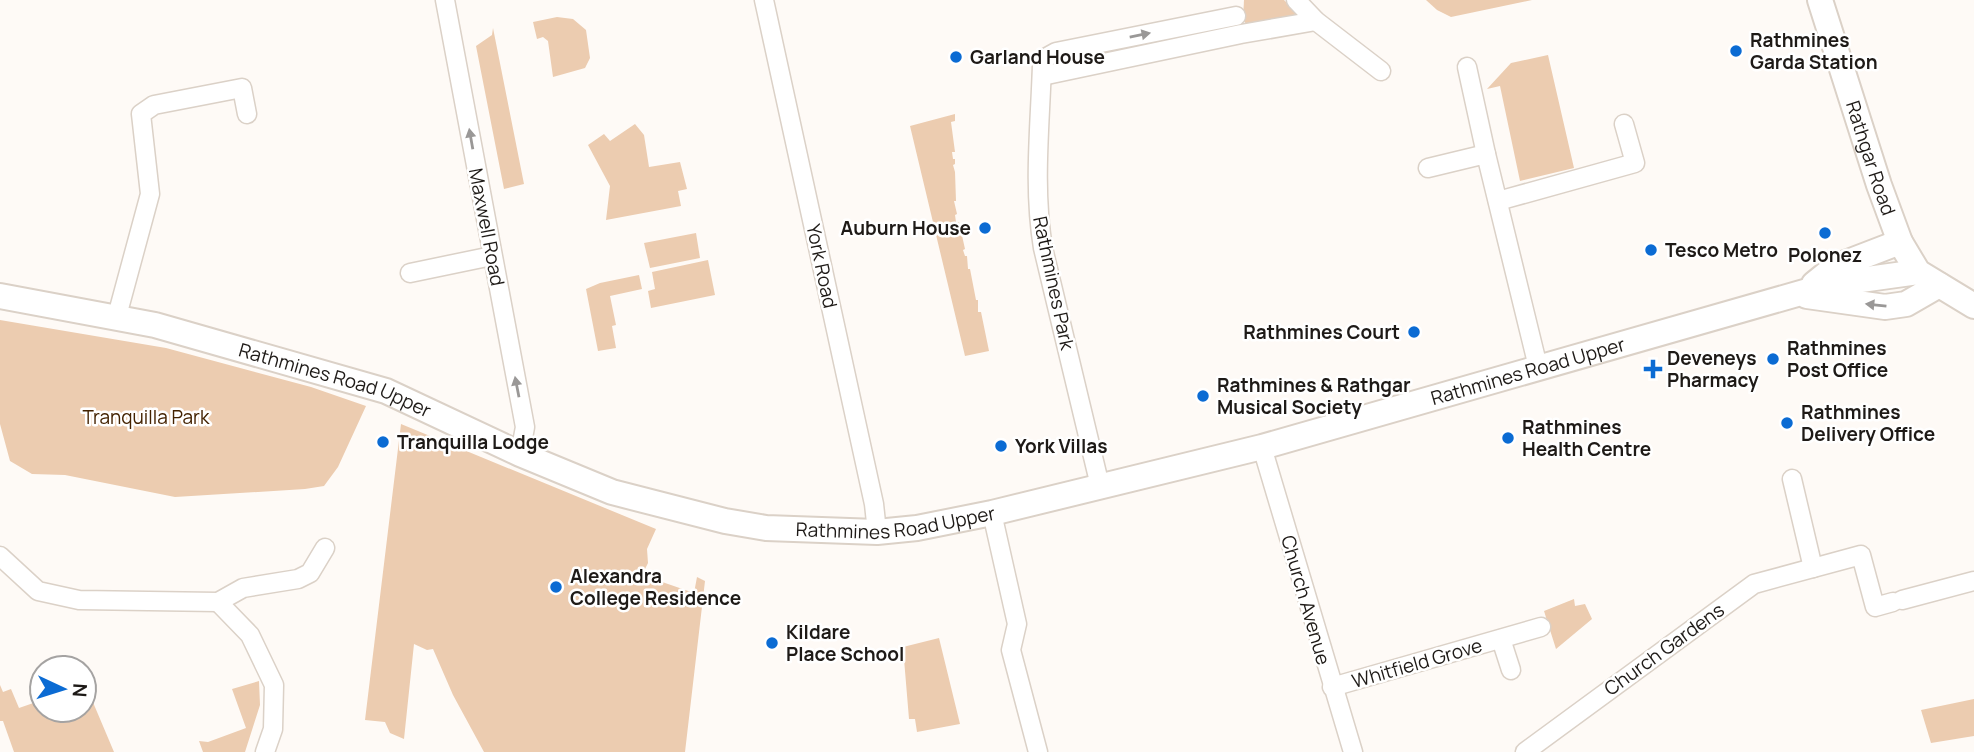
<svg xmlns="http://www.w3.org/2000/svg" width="1974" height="752" font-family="Manrope,sans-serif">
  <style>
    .green { fill: #ecccb0 }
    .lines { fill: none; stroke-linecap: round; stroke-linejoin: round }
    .minor-casing { stroke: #dbd1c7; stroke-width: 21 }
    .secondary-casing { stroke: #dbd1c7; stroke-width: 28 }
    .minor { stroke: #fff; stroke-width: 18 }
    .secondary { stroke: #fff; stroke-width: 24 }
    .oneway { fill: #9a9897 }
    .poi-dot { fill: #0b6bd3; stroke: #fff; stroke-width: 2.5 }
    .labels { text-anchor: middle; stroke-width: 5; stroke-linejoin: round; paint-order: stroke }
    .poi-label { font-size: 19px; font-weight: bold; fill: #1e1a17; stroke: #fff; text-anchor: start }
    .street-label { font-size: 19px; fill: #1e1a17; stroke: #fff }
    .park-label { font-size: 19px; fill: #432200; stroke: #fff }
  </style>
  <rect width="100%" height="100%" fill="#fefaf6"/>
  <!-- green -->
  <g class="green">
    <polygon points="1244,0 1284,0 1295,11 1295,16 1247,26 1243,19"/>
    <polygon points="1426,0 1532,0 1451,17 1437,10"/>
    <polygon points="557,17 573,19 586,30 590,58 585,68 553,77 548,41 543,37 537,39 533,22"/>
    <polygon points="1228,24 1229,30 1057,65 1055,62 1056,59"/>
    <polygon points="493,28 524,184 504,189 476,46 492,35"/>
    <polygon points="1548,55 1574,168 1520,181 1500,86 1487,89 1511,63"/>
    <polygon points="955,114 955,121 951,122 955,152 952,152 953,159 955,159 955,164 953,165 955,172 956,201 954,201 957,214 955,215 956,222 959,222 965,249 963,250 965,256 967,256 968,269 970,269 976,300 978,300 978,312 981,312 989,351 965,356 910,126"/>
    <polygon points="635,124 644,135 649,167 680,162 687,189 678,191 681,206 606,220 610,186 588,145 604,134 610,141"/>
    <polygon points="696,233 700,258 650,268 644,243"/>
    <polygon points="708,260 715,295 651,308 648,291 655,289 652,272"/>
    <polygon points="639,275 642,289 610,296 616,325 612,326 616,348 598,351 586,289 600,283"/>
    <polygon points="0,320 166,348 311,387 366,406 338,467 324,486 305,489 175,497 65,475 32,474 10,461 0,424"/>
    <polygon points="401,424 656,529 647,549 648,563 642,575 694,593 697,577 705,581 685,752 484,752 453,695 433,649 427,650 414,644 404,739 390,733 385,722 365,720"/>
    <polygon points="1574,599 1575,606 1585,604 1592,619 1556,649 1544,611"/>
    <polygon points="939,638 960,724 917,732 915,719 909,719 903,647"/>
    <polygon points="259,681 260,705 245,752 203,752 199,741 208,742 246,728 232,689"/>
    <polygon points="0,685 3,692 11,689 19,708 42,700 42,710 84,710 84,703 92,700 114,752 14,752 3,721 0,721"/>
    <polygon points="1974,699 1974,736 1931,743 1921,710"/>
  </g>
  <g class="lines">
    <!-- minor casing -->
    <g class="minor-casing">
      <g id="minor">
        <polyline points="445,0 525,427 520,454"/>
        <polyline points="764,0 874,504 877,532"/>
        <polyline points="1296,0 1316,21 1381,71"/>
        <polyline points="1467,67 1486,154"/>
        <polyline points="1042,76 1241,34 1316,21"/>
        <polyline points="1428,168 1486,154 1538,367"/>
        <polyline points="1498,201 1635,163 1624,124"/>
        <polyline points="410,273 492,256"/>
        <polyline points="117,316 150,194 141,114 154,105 242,88 247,114"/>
        <polyline points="1262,447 1353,752"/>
        <polyline points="1792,479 1813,568"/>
        <path d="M1100,486L1043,248C1033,187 1040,127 1042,65L1047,57L1056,52L1236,16"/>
        <polyline points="992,513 1017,624 1011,650 1038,752"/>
        <polyline points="0,556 38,591 79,600 218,602 243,588 298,579 310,573 325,548"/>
        <polyline points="1902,600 1974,581"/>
        <polyline points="218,602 250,635 274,685 273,729 265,752"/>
        <polyline points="1501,639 1511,670"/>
        <polyline points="1332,687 1541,627"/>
        <polyline points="1525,752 1754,584 1861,555 1875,607 1893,602"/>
      </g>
    </g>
    <!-- secondary casing -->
    <g class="secondary-casing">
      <g id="secondary">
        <path id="s1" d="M1820,0L1879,185L1900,242L1918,272L1974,306"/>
        <polyline points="1814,284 1835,267 1900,242"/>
        <path id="s2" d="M0,296L155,325L386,391L520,454L612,492L725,521L766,528L877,532L917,528L992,513L1262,447L1832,284L1918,272"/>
        <polyline points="1807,296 1885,307 1906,304 1939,285"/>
      </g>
    </g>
    <!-- minor -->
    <use href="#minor" class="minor"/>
    <!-- secondary -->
    <use href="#secondary" class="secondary"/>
  </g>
  <!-- one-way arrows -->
  <defs><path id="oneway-solid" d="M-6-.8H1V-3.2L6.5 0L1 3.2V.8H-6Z" transform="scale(1.75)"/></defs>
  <g class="oneway">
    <use href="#oneway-solid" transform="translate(1140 35) rotate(-11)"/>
    <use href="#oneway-solid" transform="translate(471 139) rotate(-100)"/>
    <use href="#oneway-solid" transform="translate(1876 305) rotate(-174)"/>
    <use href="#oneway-solid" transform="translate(517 387) rotate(-101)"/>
  </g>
  <!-- markers -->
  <g class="poi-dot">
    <circle cx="1736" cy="51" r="7"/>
    <circle cx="956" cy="57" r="7"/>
    <circle cx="985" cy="228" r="7"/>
    <circle cx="1825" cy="233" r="7"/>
    <circle cx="1651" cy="250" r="7"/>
    <circle cx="1414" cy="332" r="7"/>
    <circle cx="1773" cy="359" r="7"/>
    <path d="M1649.5 358.5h7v7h7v7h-7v7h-7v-7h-7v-7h7z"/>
    <circle cx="1203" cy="396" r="7"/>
    <circle cx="1787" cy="423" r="7"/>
    <circle cx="1508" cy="438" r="7"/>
    <circle cx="383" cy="442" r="7"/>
    <circle cx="1001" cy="446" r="7"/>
    <circle cx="556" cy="587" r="7"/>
    <circle cx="772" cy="643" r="7"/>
  </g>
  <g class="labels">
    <!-- poi labels -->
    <g class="poi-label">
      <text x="1750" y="47">Rathmines<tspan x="1750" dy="22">Garda Station</tspan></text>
      <text x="970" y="64">Garland House</text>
      <text x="971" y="235" text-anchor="end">Auburn House</text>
      <text x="1665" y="257">Tesco Metro</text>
      <text x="1825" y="262" text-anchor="middle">Polonez</text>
      <text x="1400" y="339" text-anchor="end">Rathmines Court</text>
      <text x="1787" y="355">Rathmines<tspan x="1787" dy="22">Post Office</tspan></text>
      <text x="1667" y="365">Deveneys<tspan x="1667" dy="22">Pharmacy</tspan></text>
      <text x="1217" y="392">Rathmines &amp; Rathgar<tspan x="1217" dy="22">Musical Society</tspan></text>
      <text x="1801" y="419">Rathmines<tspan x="1801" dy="22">Delivery Office</tspan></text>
      <text x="1522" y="434">Rathmines<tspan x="1522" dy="22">Health Centre</tspan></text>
      <text x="397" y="449">Tranquilla Lodge</text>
      <text x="1015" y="453">York Villas</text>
      <text x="570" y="583">Alexandra<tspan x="570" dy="22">College Residence</tspan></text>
      <text x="786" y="639">Kildare<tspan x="786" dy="22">Place School</tspan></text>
    </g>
    <!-- street labels -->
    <g class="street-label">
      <text dy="7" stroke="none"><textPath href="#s1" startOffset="166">Rathgar Road</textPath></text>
      <text transform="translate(487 227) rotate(79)" y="7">Maxwell Road</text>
      <text transform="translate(822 266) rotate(78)" y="7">York Road</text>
      <text transform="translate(1054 283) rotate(78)" y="7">Rathmines Park</text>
      <text dy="7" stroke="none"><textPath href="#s2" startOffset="1586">Rathmines Road Upper</textPath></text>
      <text dy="7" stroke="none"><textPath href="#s2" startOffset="346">Rathmines Road Upper</textPath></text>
      <text dy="7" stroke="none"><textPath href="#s2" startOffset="934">Rathmines Road Upper</textPath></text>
      <text transform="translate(1306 600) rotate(74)" y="7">Church Avenue</text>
      <text transform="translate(1664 649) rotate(-36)" y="7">Church Gardens</text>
      <text transform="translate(1417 663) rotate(-16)" y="7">Whitfield Grove</text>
    </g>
    <!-- park labels -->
    <g class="park-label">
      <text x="146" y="424">Tranquilla Park</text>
    </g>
  </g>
  <!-- north arrow -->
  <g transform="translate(63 689) rotate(94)"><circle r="33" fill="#ffffff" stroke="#a5a3a2" stroke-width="2"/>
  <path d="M0-5L12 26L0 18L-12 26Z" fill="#0b6bd3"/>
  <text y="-10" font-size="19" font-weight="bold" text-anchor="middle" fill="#1e1a17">N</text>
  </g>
</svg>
